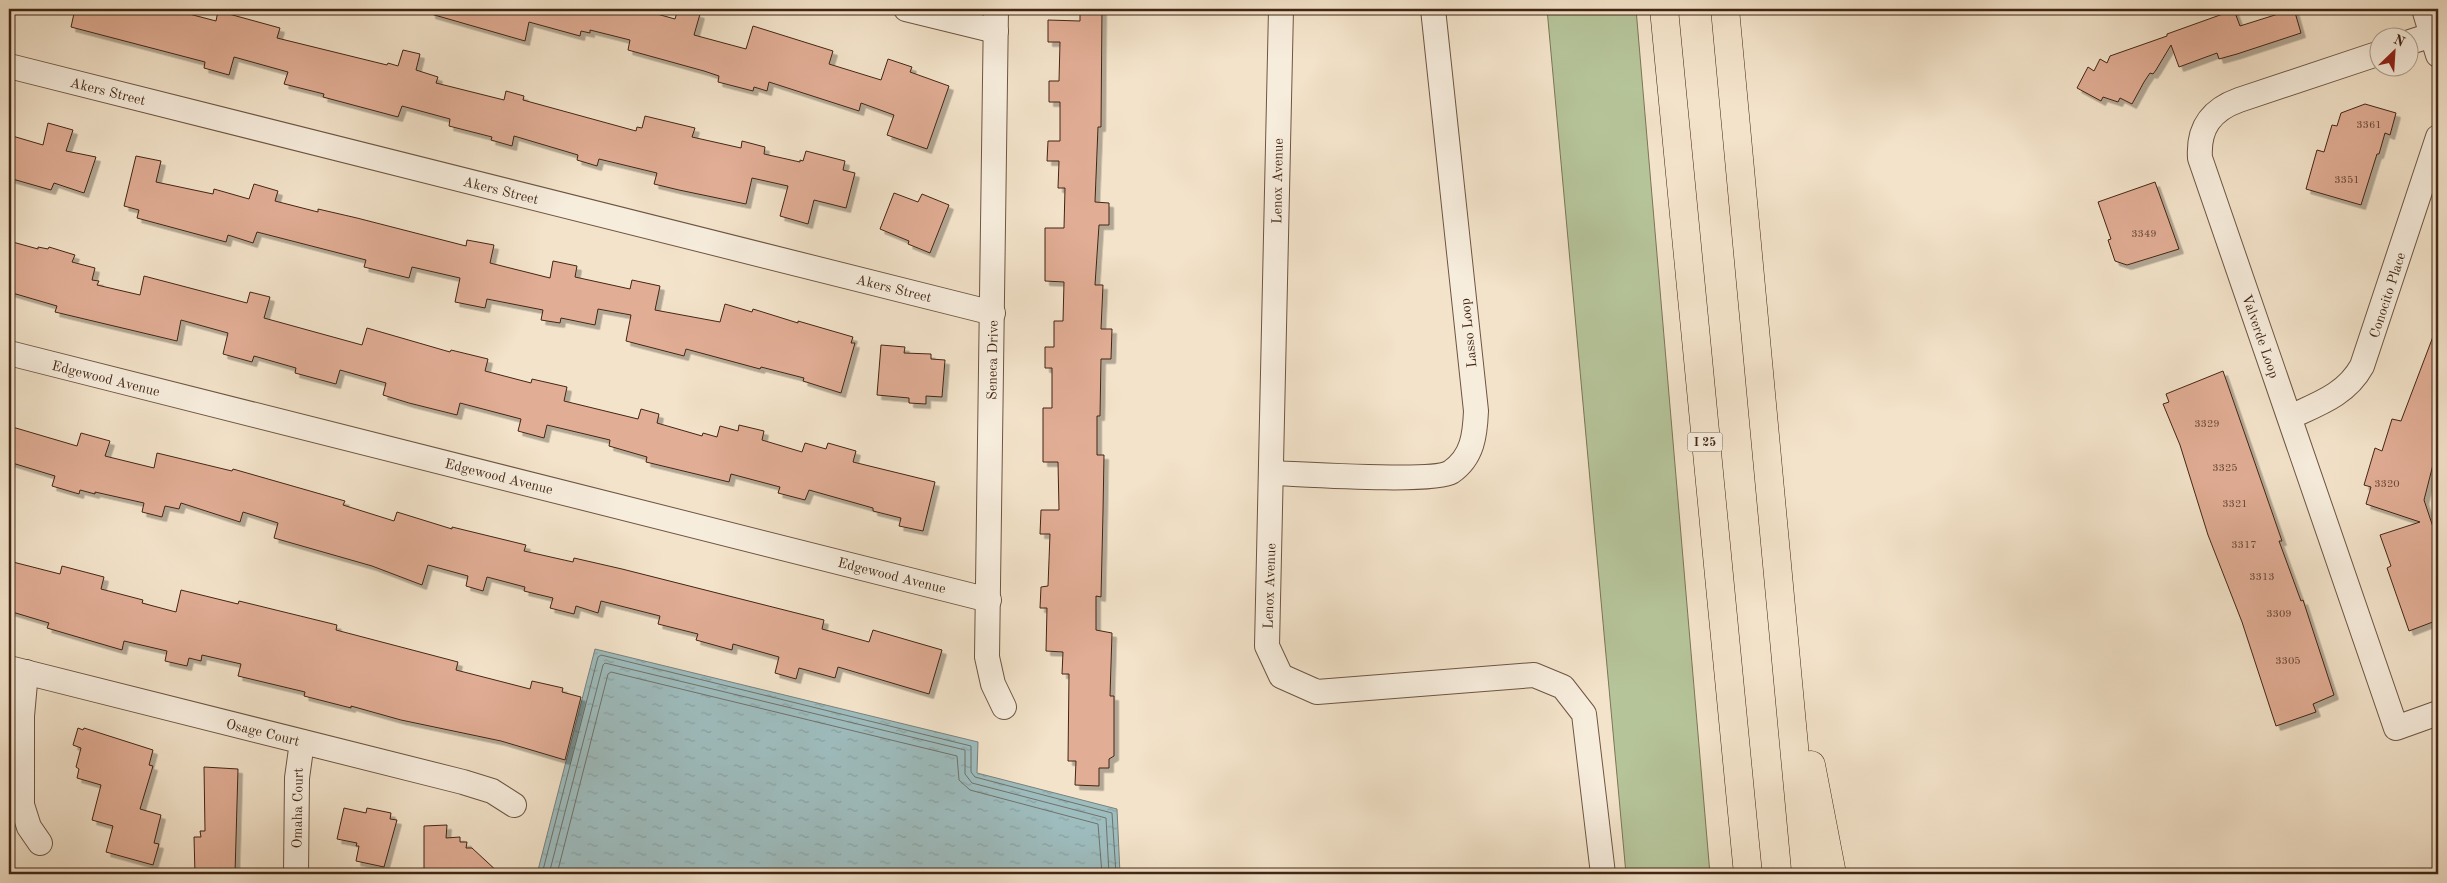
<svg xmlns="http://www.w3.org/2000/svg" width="2447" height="883" font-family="'Old Standard TT',serif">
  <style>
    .grass { fill: #b6c49a; stroke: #7c7557 }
    .water { fill: url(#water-ripples); stroke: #79817b }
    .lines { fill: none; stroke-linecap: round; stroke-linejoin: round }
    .shore { stroke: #70726a; stroke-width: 1 }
    .building { fill: #e1ad95; stroke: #412614; filter: url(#shadow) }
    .street-casing { stroke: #6e5542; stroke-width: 26 }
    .highway-casing { stroke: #412614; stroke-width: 29 }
    .street { stroke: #f7eddd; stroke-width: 24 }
    .highway { stroke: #f3e3ca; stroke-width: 28 }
    .labels { text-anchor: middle; stroke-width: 5; stroke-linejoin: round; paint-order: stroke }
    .number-label { font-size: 11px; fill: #694834 }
    .shield { fill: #f7eddd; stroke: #786250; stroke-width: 1 }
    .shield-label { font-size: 12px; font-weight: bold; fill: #412614 }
    .street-label { font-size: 14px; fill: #412614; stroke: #f7eddd }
  </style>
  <defs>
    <pattern id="water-ripples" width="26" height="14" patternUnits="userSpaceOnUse" patternTransform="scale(1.25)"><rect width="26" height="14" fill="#9ebdbf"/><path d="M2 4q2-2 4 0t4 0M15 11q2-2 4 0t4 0" fill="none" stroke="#89a2a3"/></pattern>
    <filter id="shadow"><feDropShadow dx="4.5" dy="4.5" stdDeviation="0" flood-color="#0004"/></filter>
  </defs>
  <rect width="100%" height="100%" fill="#f3e3ca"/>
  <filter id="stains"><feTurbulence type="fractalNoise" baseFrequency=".004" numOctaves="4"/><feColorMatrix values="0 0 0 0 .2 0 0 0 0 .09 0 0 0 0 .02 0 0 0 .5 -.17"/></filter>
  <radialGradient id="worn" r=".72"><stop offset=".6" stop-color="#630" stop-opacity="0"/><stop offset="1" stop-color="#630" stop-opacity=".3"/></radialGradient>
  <!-- grass -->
  <polygon class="grass" points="1547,9 1636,9 1710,874 1626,874"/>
  <!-- water -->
  <polygon class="water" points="595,649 978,742 977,773 1117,809 1120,874 537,874"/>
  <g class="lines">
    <!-- shore -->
    <g class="shore">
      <polyline points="542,874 598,657 601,655 971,746 971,772 975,777 1112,813 1116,874"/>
      <polyline points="549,874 603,665 605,663 965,750 965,774 972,783 1106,818 1109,874"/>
      <polyline points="557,874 608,674 611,672 957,756 959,780 970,790 1098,824 1102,874"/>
    </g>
  </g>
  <!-- building -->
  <g class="building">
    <polygon points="75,9 170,9 216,21 218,11 280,28 277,38 387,65 388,63 398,66 403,50 420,54 416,70 438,77 436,83 504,100 506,91 524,96 523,100 636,131 637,127 642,128 645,116 695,128 692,137 741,148 742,141 765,147 764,154 800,162 800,160 803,161 806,151 845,161 843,170 855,173 846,208 814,200 808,224 780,216 788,186 752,178 746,204 679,190 654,184 657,173 599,159 597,166 577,160 578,155 514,136 512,146 491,140 492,137 449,126 450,119 402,106 398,117 323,97 324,94 284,84 288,72 234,57 229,75 204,68 205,62 71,27"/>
    <polygon points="431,9 639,9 675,19 678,9 683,9 700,14 694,35 746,49 753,26 833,51 829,64 881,80 888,59 912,67 910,72 949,86 927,149 887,135 894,115 861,103 859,111 769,82 767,91 754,87 753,91 718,82 719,76 704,71 628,50 630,40 590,30 590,33 581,31 580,36 529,22 525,41 431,14"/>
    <polygon points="1080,9 1102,9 1101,127 1098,127 1095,202 1109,203 1109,225 1099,225 1095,285 1103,285 1101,329 1112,329 1111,359 1101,359 1100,416 1097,416 1097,455 1104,455 1103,512 1101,597 1096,596 1096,630 1112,633 1110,696 1114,696 1114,756 1109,759 1109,768 1099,768 1099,786 1075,785 1076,761 1068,761 1069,674 1062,674 1063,652 1046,651 1047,608 1040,608 1041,587 1048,586 1050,534 1040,534 1041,510 1059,510 1058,462 1043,462 1043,408 1052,408 1052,368 1045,368 1045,347 1054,347 1054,321 1063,321 1064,282 1045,281 1045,228 1064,228 1065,188 1058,188 1059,161 1047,161 1048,141 1060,141 1060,102 1049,102 1049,81 1059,81 1060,42 1048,42 1048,20 1080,21"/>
    <polygon points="2294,9 2301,33 2237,54 2219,59 2217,53 2179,67 2171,45 2156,70 2153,74 2150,73 2144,82 2132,104 2120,98 2118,102 2103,97 2101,101 2077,88 2088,67 2094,71 2100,59 2107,63 2110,56 2167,36 2167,34 2234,10 2240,26"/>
    <polygon points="2365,104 2396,113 2390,135 2385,133 2379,154 2377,154 2361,205 2306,189 2317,150 2324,152 2332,125 2337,126 2341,113"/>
    <polygon points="48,123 73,130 66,151 96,157 84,193 54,183 51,190 9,178 9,135 43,145"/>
    <polygon points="136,156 161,161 156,182 213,194 214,189 249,199 254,184 278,191 275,201 318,212 318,209 357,218 466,246 467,240 494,245 490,263 550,278 553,261 577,266 575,277 630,289 632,280 660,286 655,310 720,322 725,304 752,312 753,309 798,323 798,321 853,337 851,343 855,343 841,393 803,381 804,378 761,367 760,369 686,349 684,356 626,341 631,315 598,309 595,325 561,318 560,323 541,320 543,310 487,299 485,308 455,302 460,278 412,267 409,278 364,267 366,260 257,232 253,243 228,235 226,242 137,218 139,210 124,206"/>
    <polygon points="2155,182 2179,249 2127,265 2115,261 2108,240 2111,239 2098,202"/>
    <polygon points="894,193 918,202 922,194 949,205 930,253 908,244 909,241 880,229"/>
    <polygon points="9,241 38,249 38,247 48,249 49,247 75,255 72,262 95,268 92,280 99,281 97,285 140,295 144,276 247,303 250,292 270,297 264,318 362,345 367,328 450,352 451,350 488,359 485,371 531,383 532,379 567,387 564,401 638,419 641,409 659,414 657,423 702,436 703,433 717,437 720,426 738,431 739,425 764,431 762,440 802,452 805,443 826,449 828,443 856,451 853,462 935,482 923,531 899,526 901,518 873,511 873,508 809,490 805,500 778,493 780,487 731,474 729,482 646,462 647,457 609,446 610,440 547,425 544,438 518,431 521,419 460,403 457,415 409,403 383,395 386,383 340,370 336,384 295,373 296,368 254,356 252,362 223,354 228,333 181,320 177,341 55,312 57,306 9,292"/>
    <polygon points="2437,326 2438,445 2424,500 2438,542 2438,620 2409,631 2387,568 2391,566 2380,535 2420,522 2366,504 2371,487 2364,485 2375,448 2382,451 2392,419 2401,421"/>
    <polygon points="881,345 905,347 904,353 931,354 931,359 945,360 942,397 926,396 926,404 909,403 909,398 877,395"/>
    <polygon points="2223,371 2282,541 2279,541 2301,601 2303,600 2334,695 2313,704 2316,712 2276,726 2242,622 2208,535 2180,445 2163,404 2169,402 2166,394"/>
    <polygon points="9,426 77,446 81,433 110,441 105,456 154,468 157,453 232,471 233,469 345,501 343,505 394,521 397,512 452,529 452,527 526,545 524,551 573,562 574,558 622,569 824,620 822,629 869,642 873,630 942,650 929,694 838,667 835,678 799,668 796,679 775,673 779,657 733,644 732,650 696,640 698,634 658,624 660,616 601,601 598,613 576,606 574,614 550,608 553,598 524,591 525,587 487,577 483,591 466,586 468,576 428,565 422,585 372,566 274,538 278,523 243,512 240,522 181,503 179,509 165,506 162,517 142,512 144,503 95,492 95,494 80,490 79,494 52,486 55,476 9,462"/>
    <polygon points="9,561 60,574 62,566 104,577 101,589 143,600 142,603 176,612 181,590 238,604 239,601 337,625 336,630 458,662 456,670 499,681 530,689 532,681 563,688 562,692 581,697 565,760 501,741 401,720 351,706 351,708 304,696 305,692 238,676 241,664 202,655 201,661 189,658 187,666 165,661 167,651 124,641 122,650 47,628 49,623 9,611"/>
    <polygon points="78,728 83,730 84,728 153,750 149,765 153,766 140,809 161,815 154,843 159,844 153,865 106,852 113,826 92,820 101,785 77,778 79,769 76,767 81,748 73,745"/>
    <polygon points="204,767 238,769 235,874 195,874 194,837 201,837 200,831 205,831"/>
    <polygon points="344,808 366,813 367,808 391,813 390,819 397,820 384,867 356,861 359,846 356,846 357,843 337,839"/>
    <polygon points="447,825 446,838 460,837 460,842 467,842 466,848 472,848 500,874 424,874 424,826"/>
  </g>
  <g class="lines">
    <!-- street casing -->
    <g class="street-casing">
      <g id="street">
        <polyline points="906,9 996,31"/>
        <polyline points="996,9 987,657 993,684 1004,707"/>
        <polyline points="1281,9 1267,646 1281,676 1317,692 1534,675 1563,687 1584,714 1603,874"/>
        <polyline points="2424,9 2438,55"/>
        <polyline points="2410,42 2438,33"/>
        <path d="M2380,53L2239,100C2211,110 2198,128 2200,158L2396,728L2438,713"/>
        <polyline points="9,66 993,313"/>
        <polyline points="9,353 989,600"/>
        <path d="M2290,417C2318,404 2346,395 2362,366L2438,137"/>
        <path d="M1272,473C1301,474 1434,483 1451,472C1473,457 1475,434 1476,411L1433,9"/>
        <polyline points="9,668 463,782 492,791 514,805"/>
        <polyline points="26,672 22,716 22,805 29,827 40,843"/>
        <polyline points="296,874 297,778 302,742"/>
      </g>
    </g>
    <!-- highway casing -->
    <g class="highway-casing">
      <g id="highway">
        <polyline points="1664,9 1748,874"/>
        <polyline points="1725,9 1806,874"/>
        <polyline points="1811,765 1832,874"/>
      </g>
    </g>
    <!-- street -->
    <use href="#street" class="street"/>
    <!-- highway -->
    <use href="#highway" class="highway"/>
  </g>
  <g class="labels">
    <!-- number labels -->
    <g class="number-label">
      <text x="2369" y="128">3361</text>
      <text x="2347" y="183">3351</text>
      <text x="2144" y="237">3349</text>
      <text x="2207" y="427">3329</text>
      <text x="2225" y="471">3325</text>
      <text x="2387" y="487">3320</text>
      <text x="2235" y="507">3321</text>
      <text x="2244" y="548">3317</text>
      <text x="2262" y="580">3313</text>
      <text x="2279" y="617">3309</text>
      <text x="2288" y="664">3305</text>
    </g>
    <!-- shield labels -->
    <rect class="shield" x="1687.5" y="432.5" width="35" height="19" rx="4"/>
    <g class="shield-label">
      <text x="1705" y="446">I 25</text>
    </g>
    <!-- street labels -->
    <g class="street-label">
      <text transform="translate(108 91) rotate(14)" y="5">Akers Street</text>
      <text transform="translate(1277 181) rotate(-89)" y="5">Lenox Avenue</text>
      <text transform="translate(501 190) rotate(14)" y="5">Akers Street</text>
      <text transform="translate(894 288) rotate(14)" y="5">Akers Street</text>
      <text transform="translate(2387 295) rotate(-72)" y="5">Conocito Place</text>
      <text transform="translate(1468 333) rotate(-96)" y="5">Lasso Loop</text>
      <text transform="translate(2261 336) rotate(71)" y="5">Valverde Loop</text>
      <text transform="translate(992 360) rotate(-89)" y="5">Seneca Drive</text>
      <text transform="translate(106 378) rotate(14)" y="5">Edgewood Avenue</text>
      <text transform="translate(499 476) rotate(14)" y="5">Edgewood Avenue</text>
      <text transform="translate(892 575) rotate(14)" y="5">Edgewood Avenue</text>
      <text transform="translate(1269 586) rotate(-88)" y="5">Lenox Avenue</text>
      <text transform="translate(263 732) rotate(14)" y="5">Osage Court</text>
      <text transform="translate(297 808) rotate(-89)" y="5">Omaha Court</text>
    </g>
  </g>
  <!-- margin -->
  <rect width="2447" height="883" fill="none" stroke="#f3e3ca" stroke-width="30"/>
  <rect x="10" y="10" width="2427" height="863" fill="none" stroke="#412614" stroke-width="2.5"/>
  <rect x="15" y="15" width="2417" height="853" fill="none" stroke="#412614"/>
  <!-- north arrow -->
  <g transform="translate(2394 52) rotate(25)"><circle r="24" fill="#f7eddd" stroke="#ae9d8d"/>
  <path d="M0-4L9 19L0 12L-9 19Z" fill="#8f2418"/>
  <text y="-8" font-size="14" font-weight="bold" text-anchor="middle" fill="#412614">N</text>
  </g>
  <rect width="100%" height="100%" filter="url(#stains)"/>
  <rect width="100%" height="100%" fill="url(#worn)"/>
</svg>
